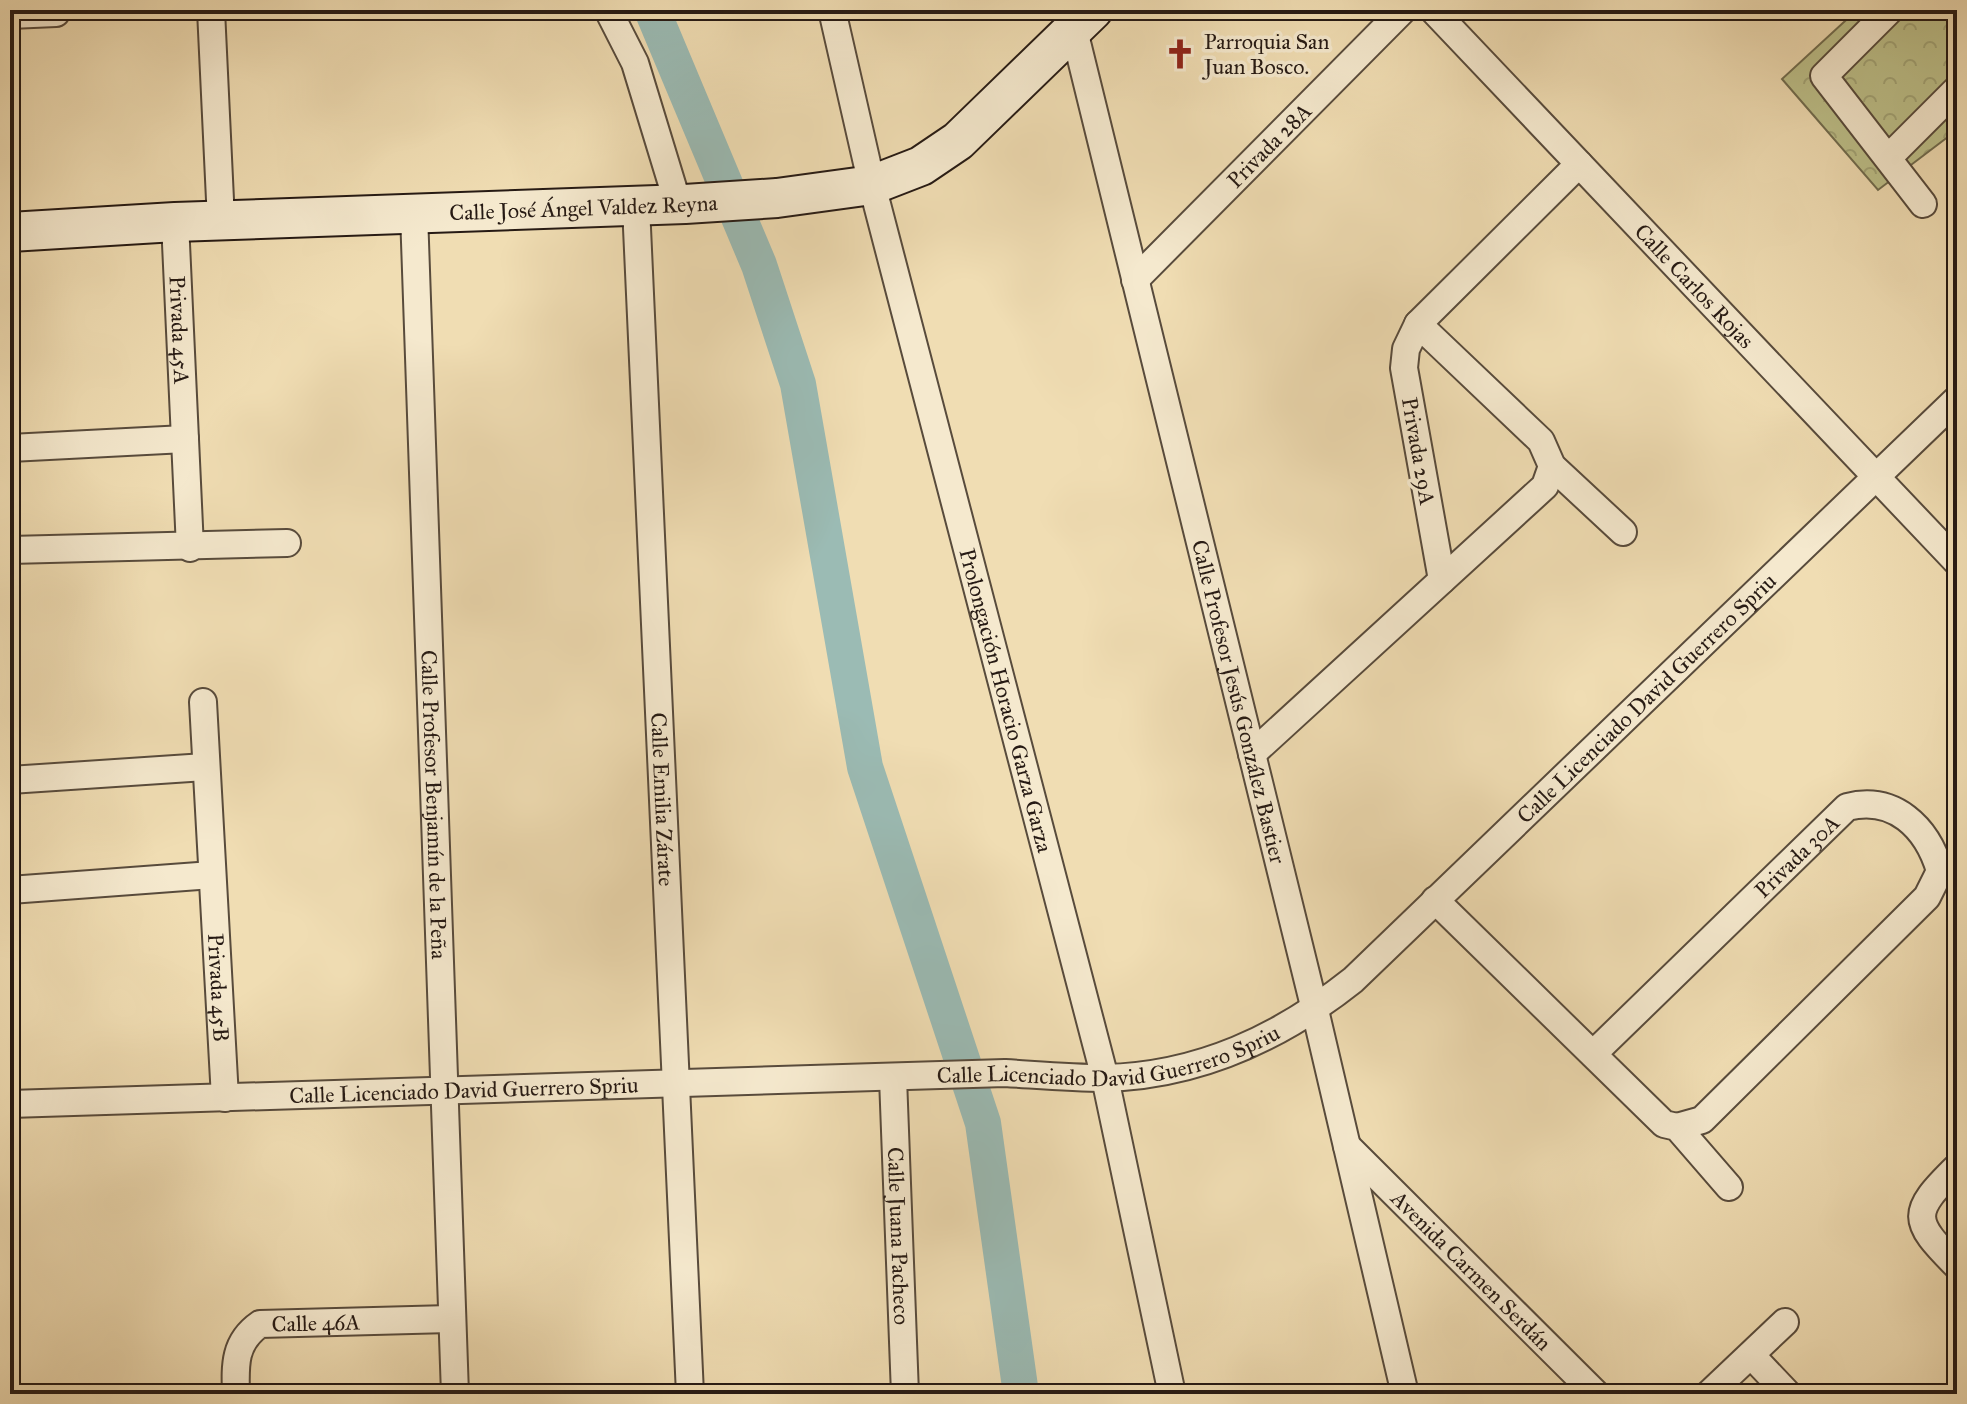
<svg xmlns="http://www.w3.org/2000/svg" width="1967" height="1404" font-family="'IM FELL Great Primer',serif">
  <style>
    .forest { fill: url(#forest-crowns); stroke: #726d4f; stroke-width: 2 }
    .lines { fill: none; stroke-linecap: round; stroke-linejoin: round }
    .canal { stroke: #9bbbb4; stroke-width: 36 }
    .street-casing { stroke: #584b3c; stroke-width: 30 }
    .secondary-casing { stroke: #261a14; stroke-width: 42 }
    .street { stroke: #f5e9ce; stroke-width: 26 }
    .secondary { stroke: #f5e9ce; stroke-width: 38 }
    .labels { text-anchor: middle; stroke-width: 7; stroke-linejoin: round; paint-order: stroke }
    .poi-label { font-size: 22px; fill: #261a14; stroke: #f5e9ce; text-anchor: start }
    .street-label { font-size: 22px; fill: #261a14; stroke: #f5e9ce }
  </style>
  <defs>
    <pattern id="forest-crowns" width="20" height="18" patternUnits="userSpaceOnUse" patternTransform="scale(2)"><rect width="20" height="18" fill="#bdc08a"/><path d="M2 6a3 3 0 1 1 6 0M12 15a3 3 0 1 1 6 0" fill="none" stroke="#a2a476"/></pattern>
  </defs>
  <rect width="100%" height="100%" fill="#f0ddb3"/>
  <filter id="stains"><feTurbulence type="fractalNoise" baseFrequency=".0025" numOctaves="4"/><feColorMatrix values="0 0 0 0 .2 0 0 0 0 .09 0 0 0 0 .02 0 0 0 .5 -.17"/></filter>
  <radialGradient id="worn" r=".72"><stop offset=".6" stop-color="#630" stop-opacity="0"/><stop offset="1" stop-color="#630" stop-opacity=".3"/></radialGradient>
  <!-- forest -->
  <polygon class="forest" points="1857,10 1957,10 1957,130 1878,190 1782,79"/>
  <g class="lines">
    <!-- canal -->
    <polyline class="canal" points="652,10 759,265 798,384 865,767 983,1123 1021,1394"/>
    <!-- street casing -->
    <g class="street-casing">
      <g id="street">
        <polyline points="211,10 221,221"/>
        <polyline points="608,10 635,63 678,204"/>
        <path id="s1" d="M832,10L872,185L1105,1078L1172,1394"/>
        <path id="s2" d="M1433,10L1957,562"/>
        <polyline points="1890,10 1824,76 1923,204"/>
        <polyline points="10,15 56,13"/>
        <path id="s3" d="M1071,18L1315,1010L1405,1394"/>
        <polyline points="1889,157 1957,89"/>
        <path id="s4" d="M636,206L690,1394"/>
        <path id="s5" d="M414,213L455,1394"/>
        <path id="s6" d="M175,222L190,548"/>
        <path id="s7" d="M1135,280L1403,10"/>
        <polyline points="1418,324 1541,441 1552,466 1623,532"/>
        <polyline points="10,448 185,439"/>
        <polyline points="10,550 287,543"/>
        <polyline points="1442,580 1404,368 1406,349 1418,324 1579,164"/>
        <path id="s8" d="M203,702L225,1098"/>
        <polyline points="1252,754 1545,486 1552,466"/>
        <polyline points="10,780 205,767"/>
        <polyline points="10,890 212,875"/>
        <polyline points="1435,900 1664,1124 1677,1127 1729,1187"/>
        <path id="s9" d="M1593,1054L1847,807C1894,795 1927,827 1940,871L1927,897L1702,1120L1677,1127"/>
        <path id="s10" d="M893,1078L905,1394"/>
        <path id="s11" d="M10,1104L1005,1073C1038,1075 1071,1078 1104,1078C1199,1076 1280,1038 1353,980L1957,399"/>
        <path id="s12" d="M1347,1146L1596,1394"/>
        <path d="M1957,1167C1910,1213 1911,1220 1957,1266"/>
        <polyline points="1751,1355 1788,1394"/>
        <path id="s13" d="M236,1394C235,1365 234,1342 260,1324L450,1319"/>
        <polyline points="1709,1394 1785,1322"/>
      </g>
    </g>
    <!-- secondary casing -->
    <g class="secondary-casing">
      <g id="secondary">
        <path id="s14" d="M10,232L175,222L685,204L777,198L872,185L921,166L958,141L1093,10"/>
      </g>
    </g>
    <!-- street -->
    <use href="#street" class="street"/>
    <!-- secondary -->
    <use href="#secondary" class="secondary"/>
  </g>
  <!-- icons -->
  <defs>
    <g id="church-bare" transform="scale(2.4)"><path d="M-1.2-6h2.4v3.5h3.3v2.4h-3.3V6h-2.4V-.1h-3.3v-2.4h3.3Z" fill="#8f2418" stroke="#f5e9ce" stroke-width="2.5" paint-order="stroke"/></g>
  </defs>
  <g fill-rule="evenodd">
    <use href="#church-bare" x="1180" y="54"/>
  </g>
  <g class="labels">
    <!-- poi labels -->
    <g class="poi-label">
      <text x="1204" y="49">Parroquia San<tspan x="1204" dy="25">Juan Bosco.</tspan></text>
    </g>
    <!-- street labels -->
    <g class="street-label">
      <text dy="8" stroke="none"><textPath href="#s7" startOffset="190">Privada 28A</textPath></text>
      <text dy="8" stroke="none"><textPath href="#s14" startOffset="574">Calle José Ángel Valdez Reyna</textPath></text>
      <text dy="8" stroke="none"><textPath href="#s2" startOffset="380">Calle Carlos Rojas</textPath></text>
      <text dy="8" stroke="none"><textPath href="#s6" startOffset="108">Privada 45A</textPath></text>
      <text transform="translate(1419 451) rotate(80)" y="8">Privada 29A</text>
      <text dy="8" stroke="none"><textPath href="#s11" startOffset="1774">Calle Licenciado David Guerrero Spriu</textPath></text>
      <text dy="8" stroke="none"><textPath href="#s1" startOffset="712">Prolongación Horacio Garza Garza</textPath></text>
      <text dy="8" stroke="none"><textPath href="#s3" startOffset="704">Calle Profesor Jesús González Bastier</textPath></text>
      <text dy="8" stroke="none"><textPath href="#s4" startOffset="594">Calle Emilia Zárate</textPath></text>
      <text dy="8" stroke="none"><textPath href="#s5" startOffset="592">Calle Profesor Benjamín de la Peña</textPath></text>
      <text dy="8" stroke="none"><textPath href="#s9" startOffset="284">Privada 30A</textPath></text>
      <text dy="8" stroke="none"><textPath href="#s8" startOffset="286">Privada 45B</textPath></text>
      <text dy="8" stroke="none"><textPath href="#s11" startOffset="1102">Calle Licenciado David Guerrero Spriu</textPath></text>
      <text dy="8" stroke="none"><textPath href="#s11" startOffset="454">Calle Licenciado David Guerrero Spriu</textPath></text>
      <text dy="8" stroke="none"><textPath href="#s10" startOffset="158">Calle Juana Pacheco</textPath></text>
      <text dy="8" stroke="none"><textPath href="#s12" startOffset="176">Avenida Carmen Serdán</textPath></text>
      <text dy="8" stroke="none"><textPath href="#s13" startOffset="134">Calle 46A</textPath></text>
    </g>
  </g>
  <!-- margin -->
  <rect width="1967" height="1404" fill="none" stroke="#f0ddb3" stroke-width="40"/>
  <rect x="12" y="12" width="1943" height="1380" fill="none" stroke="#261a14" stroke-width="4"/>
  <rect x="20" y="20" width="1927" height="1364" fill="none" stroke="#261a14" stroke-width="2"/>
  <rect width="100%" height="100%" filter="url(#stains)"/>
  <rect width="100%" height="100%" fill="url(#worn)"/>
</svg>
